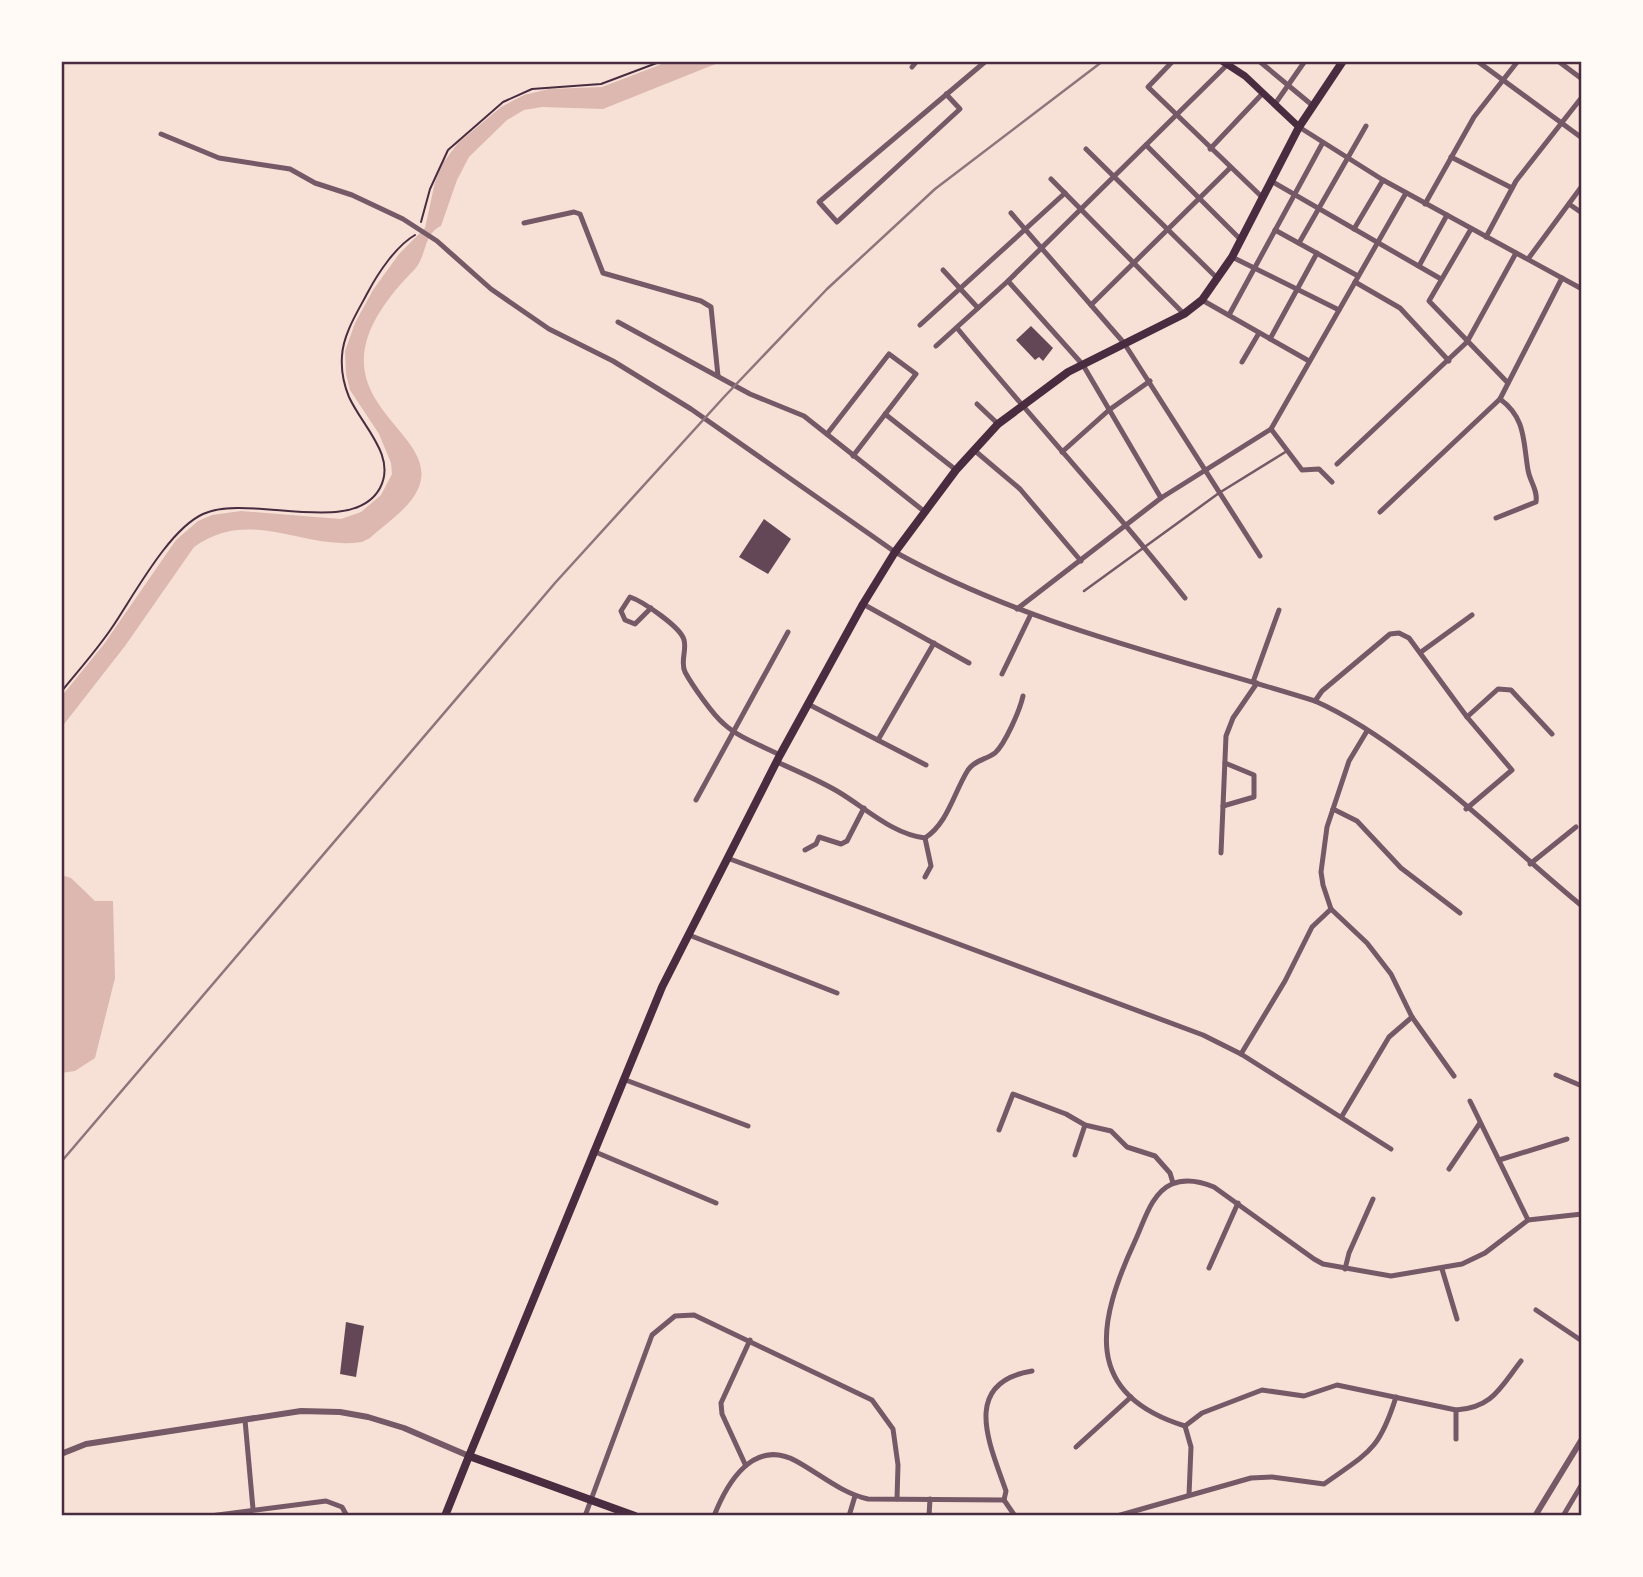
<svg xmlns="http://www.w3.org/2000/svg" width="1643" height="1577" font-family="Raleway,sans-serif">
  <style>
    .water { fill: #dcb8b0 }
    .building { fill: #644757 }
    .lines { fill: none; stroke-linecap: round; stroke-linejoin: round }
    .path { stroke: #4a2c40; stroke-width: 2 }
    .service { stroke: #755966; stroke-width: 2.5 }
    .minor { stroke: #755966; stroke-width: 5 }
    .tertiary { stroke: #755966; stroke-width: 6 }
    .secondary { stroke: #4a2c40; stroke-width: 7 }
    .primary { stroke: #4a2c40; stroke-width: 8 }
    .trunk { stroke: #4a2c40; stroke-width: 8 }
    .rail { stroke: #8f747c; stroke-width: 2.5 }
    .neatline { fill: none; stroke: #4a2c40; stroke-width: 2.5 }
  </style>
  <rect width="100%" height="100%" fill="#f7e1d7"/>
  <!-- water -->
  <g class="water">
    <path d="M670,61H723L603,109L542,107L524,110L507,120L469,157L457,180L441,226C423,234 427,257 414,270C286,399 447,426 418,489C410,508 385,524 370,538L362,542C303,551 251,506 194,547L125,646L61,728V697L104,644L176,540L198,521L212,515L241,511L341,519L361,512L381,495L392,474L391,463L379,434L350,390L346,374L345,351L355,323L373,290L399,254L425,228L435,182L443,163L458,143L501,107L524,95L549,89L602,87Z"/>
    <polygon points="61,875 71,878 95,901 113,901 115,978 95,1058 75,1071 61,1073"/>
  </g>
  <!-- building -->
  <g class="building">
    <polygon points="1031,326 1053,348 1043,361 1039,357 1035,360 1016,340"/>
    <polygon points="764,519 791,539 768,574 739,557"/>
    <polygon points="346,1322 364,1326 356,1377 340,1374"/>
  </g>
  <g class="lines">
    <!-- path -->
    <g class="path">
      <polyline points="421,222 430,189 448,150 503,102 532,89 601,84 662,61"/>
      <path d="M61,692C78,671 96,651 111,629C133,597 168,530 203,514C249,493 353,538 380,488C397,456 362,426 349,397C344,385 341,369 342,356C343,334 358,311 368,292C378,273 396,246 415,235"/>
    </g>
    <!-- service -->
    <polyline class="service" points="1084,591 1219,493 1287,451"/>
    <!-- minor -->
    <g class="minor">
      <polyline points="1173,61 1148,87 1262,197"/>
      <polyline points="1259,61 1312,105"/>
      <polyline points="1477,61 1582,138"/>
      <polyline points="1558,61 1582,79"/>
      <polyline points="912,67 917,61"/>
      <polyline points="946,94 960,109 837,222 819,202 986,61"/>
      <polyline points="1275,104 1305,61"/>
      <polyline points="1299,127 1383,180 1582,289"/>
      <path d="M161,134L219,158L290,169L315,183L352,195L403,219L437,241L491,289L549,329L613,361L691,409L895,552C1026,625 1174,657 1315,701C1409,743 1501,840 1582,906"/>
      <polyline points="1146,145 1241,240"/>
      <polyline points="1086,149 1218,279"/>
      <polyline points="1210,149 1263,93"/>
      <polyline points="1451,157 1512,188"/>
      <polyline points="1051,179 1184,314"/>
      <polyline points="1271,181 1441,279"/>
      <polyline points="1425,204 1474,117 1518,61"/>
      <polyline points="1569,204 1582,213"/>
      <polyline points="1011,213 1124,343 1260,556"/>
      <polyline points="524,223 574,212 580,214 603,273 701,301 711,307 718,376"/>
      <polyline points="1354,229 1383,180"/>
      <polyline points="1471,229 1429,301 1507,382"/>
      <polyline points="1275,230 1358,276"/>
      <polyline points="1486,237 1516,181 1582,97"/>
      <polyline points="1299,243 1366,126"/>
      <polyline points="1232,257 1339,310"/>
      <polyline points="1528,259 1582,186"/>
      <polyline points="1419,266 1447,215"/>
      <polyline points="943,270 978,308"/>
      <polyline points="1008,281 1083,365 1161,498"/>
      <polyline points="1355,282 1400,308 1449,361"/>
      <polyline points="1202,300 1309,361"/>
      <polyline points="1091,305 1230,168"/>
      <polyline points="1229,315 1322,144"/>
      <polyline points="618,322 750,394 804,416 925,512"/>
      <polyline points="920,325 1065,193"/>
      <path d="M957,328C1032,419 1112,505 1185,598"/>
      <polyline points="1270,339 1317,253"/>
      <polyline points="936,346 1008,281 1231,61"/>
      <polyline points="1242,362 1259,333"/>
      <polyline points="977,404 998,424"/>
      <polyline points="885,414 956,470"/>
      <polyline points="1271,429 1302,470 1319,469 1332,482"/>
      <polyline points="827,434 889,354 916,374 853,456"/>
      <polyline points="974,450 1020,489 1081,561"/>
      <polyline points="1062,452 1109,410 1150,381"/>
      <polyline points="1337,464 1467,342 1516,253"/>
      <polyline points="1380,512 1500,399 1562,278"/>
      <path d="M1496,518L1536,502C1538,490 1530,482 1528,470C1523,441 1526,418 1500,399"/>
      <polyline points="863,604 969,663"/>
      <path d="M651,608L635,624L625,620L621,611L630,597C642,601 681,627 684,640C687,650 680,662 685,672C692,685 713,715 724,724C739,738 763,746 780,755"/>
      <polyline points="1017,609 1161,498 1271,429 1406,193"/>
      <polyline points="1421,652 1472,615"/>
      <polyline points="1002,674 1031,614"/>
      <polyline points="1253,682 1279,610"/>
      <polyline points="1315,701 1322,691 1390,634 1399,633 1409,638 1467,717 1512,770 1466,809"/>
      <polyline points="808,704 926,765"/>
      <polyline points="1467,717 1498,689 1511,690 1552,734"/>
      <polyline points="1367,731 1349,761 1327,827 1321,872 1323,885 1331,909 1367,943 1391,974 1412,1017 1454,1076"/>
      <polyline points="878,740 934,643"/>
      <path d="M777,762C797,771 818,780 837,791C866,808 892,834 925,838"/>
      <polyline points="696,800 788,632"/>
      <polyline points="1223,806 1254,797 1254,775 1225,763"/>
      <polyline points="1333,809 1357,821 1401,868 1460,913"/>
      <path d="M925,838C948,823 954,792 968,770C975,760 985,760 995,753C1005,744 1020,710 1023,696"/>
      <polyline points="805,850 816,844 819,837 841,844 847,841 864,808"/>
      <polyline points="1221,853 1226,736 1233,718 1257,683"/>
      <polyline points="730,859 1203,1035 1241,1054 1391,1149"/>
      <polyline points="1530,864 1576,827"/>
      <polyline points="925,877 931,866 925,838"/>
      <polyline points="689,935 837,993"/>
      <polyline points="1241,1054 1285,981 1312,927 1331,909"/>
      <polyline points="1556,1075 1582,1086"/>
      <polyline points="623,1079 748,1126"/>
      <polyline points="1470,1101 1528,1220"/>
      <polyline points="1342,1116 1389,1037 1412,1017"/>
      <polyline points="999,1130 1013,1094 1066,1114 1085,1125 1111,1131 1127,1147 1155,1156 1170,1173 1173,1183"/>
      <polyline points="593,1151 716,1203"/>
      <polyline points="1075,1155 1085,1125"/>
      <polyline points="1499,1160 1567,1139"/>
      <polyline points="1449,1169 1480,1123"/>
      <polyline points="1209,1268 1238,1203"/>
      <polyline points="1345,1269 1349,1253 1373,1199"/>
      <polyline points="1442,1269 1457,1319"/>
      <polyline points="1536,1310 1582,1341"/>
      <path d="M1521,1361C1500,1388 1492,1408 1456,1410L1337,1385L1304,1396L1262,1390L1202,1413L1185,1426C1081,1394 1098,1321 1135,1241C1144,1222 1151,1193 1172,1184C1186,1178 1202,1182 1214,1187L1314,1259L1323,1264L1391,1276L1462,1264L1485,1253L1528,1220L1582,1214"/>
      <polyline points="245,1420 253,1509"/>
      <polyline points="1185,1426 1191,1447 1189,1495"/>
      <polyline points="1456,1439 1456,1410"/>
      <polyline points="1076,1447 1131,1397"/>
      <polyline points="745,1464 722,1414 721,1403 750,1340"/>
      <path d="M1004,1500L1006,1491C991,1447 959,1383 1032,1371"/>
      <polyline points="1004,1500 1015,1516"/>
      <polyline points="210,1516 326,1501 342,1507 347,1516"/>
      <polyline points="585,1516 652,1335 675,1316 694,1315 872,1400 893,1429 898,1465 897,1499"/>
      <path d="M714,1516C727,1483 753,1438 796,1461C820,1474 841,1493 868,1499L1004,1500"/>
      <polyline points="849,1516 855,1496"/>
      <polyline points="929,1516 930,1499"/>
      <path d="M1117,1516L1251,1478L1272,1477L1324,1484C1369,1452 1379,1451 1396,1397"/>
      <polyline points="1563,1516 1582,1484"/>
    </g>
    <!-- tertiary -->
    <g class="tertiary">
      <polyline points="61,1454 86,1444 301,1411 340,1412 368,1417 404,1428 469,1456"/>
      <polyline points="1535,1516 1582,1439"/>
    </g>
    <!-- secondary -->
    <polyline class="secondary" points="1222,61 1245,76 1299,127"/>
    <!-- primary -->
    <polyline class="primary" points="445,1516 469,1456"/>
    <!-- trunk -->
    <polyline class="trunk" points="635,1516 469,1456 662,987 780,755 863,604 895,552 956,470 998,424 1068,372 1184,314 1202,300 1232,257 1299,127 1343,61"/>
    <!-- rail -->
    <polyline class="rail" points="61,1162 555,583 724,397 827,289 935,189 1103,61"/>
  </g>
  <!-- border -->
  <rect width="1643" height="1577" fill="none" stroke="#fffaf5" stroke-width="126"/>
  <rect x="63" y="63" width="1517" height="1451" class="neatline"/>
</svg>
